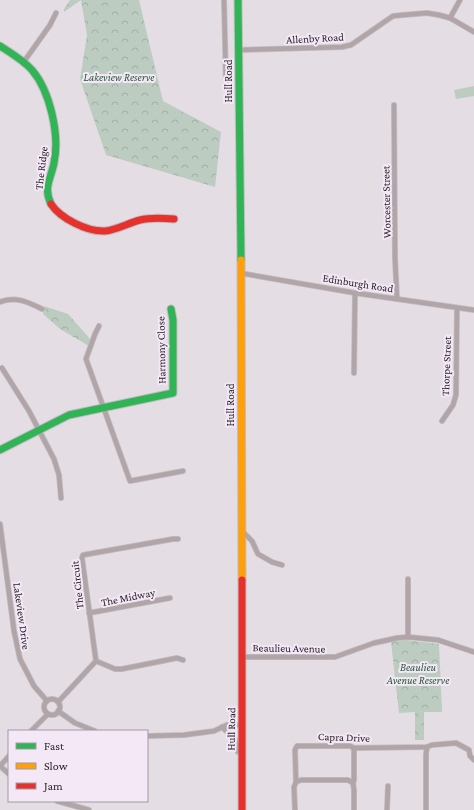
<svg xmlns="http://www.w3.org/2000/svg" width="474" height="810" font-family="'Crimson Pro',serif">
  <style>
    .park { fill: url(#park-crowns) }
    .pitch { fill: #bcccc1 }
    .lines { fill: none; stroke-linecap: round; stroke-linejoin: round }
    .street-casing { stroke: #c1bdc2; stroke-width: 6 }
    .fast-casing { stroke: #c1bdc2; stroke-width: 9 }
    .slow-casing { stroke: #c1bdc2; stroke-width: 9 }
    .jam-casing { stroke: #c1bdc2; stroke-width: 9 }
    .street { stroke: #b1a5a8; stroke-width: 4.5 }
    .fast { stroke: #30b455; stroke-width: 7 }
    .slow { stroke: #ff9f0a; stroke-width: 7 }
    .jam { stroke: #e5322d; stroke-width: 7 }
    .labels { text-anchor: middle; stroke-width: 4; stroke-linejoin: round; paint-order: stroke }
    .street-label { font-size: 11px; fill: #282429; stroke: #f4e7f6 }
    .park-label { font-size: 11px; font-style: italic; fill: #225b36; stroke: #f4e7f6 }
  </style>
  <defs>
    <pattern id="park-crowns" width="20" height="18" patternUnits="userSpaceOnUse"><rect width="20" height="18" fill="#bcccc1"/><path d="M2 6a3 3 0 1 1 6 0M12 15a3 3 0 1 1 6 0" fill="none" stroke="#a2afa6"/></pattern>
  </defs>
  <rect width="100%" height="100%" fill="#e4dee4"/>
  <!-- park -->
  <g class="park">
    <polygon points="70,0 139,0 163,101 221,132 215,187 106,155 80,79 87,35 81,0 64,12 64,9"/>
    <polygon points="44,306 68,314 91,340 89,346 60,329 43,314"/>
    <polygon points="405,640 439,644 442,712 424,712 424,740 415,740 415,712 399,713 391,642"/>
  </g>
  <!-- pitch -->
  <polygon class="pitch" points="474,86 474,96 456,99 454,90"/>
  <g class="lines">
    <!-- street casing -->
    <g class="street-casing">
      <g id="street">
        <polyline points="224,0 226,83"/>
        <polyline points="450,18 460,0"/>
        <polyline points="239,50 342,47 351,45 393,16 403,15 427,13 439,15 450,18 474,32"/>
        <polyline points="23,63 50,25 56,13"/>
        <polyline points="394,105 395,258 397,299"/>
        <polyline points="240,273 355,293 474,310"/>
        <path d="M0,302C16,296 28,302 42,309"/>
        <polyline points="99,326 95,334 86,359 130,481 183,471"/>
        <polyline points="2,368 29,411 54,459 59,475 61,498"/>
        <polyline points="354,373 355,293"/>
        <polyline points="442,421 453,405 456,395 457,308"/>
        <polyline points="0,524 14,631 20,659 34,686 47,701"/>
        <polyline points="242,531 252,541 258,554 272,562 282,565"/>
        <polyline points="408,579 408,637"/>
        <polyline points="89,613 170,598"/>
        <polyline points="243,657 335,657 374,643 397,638 408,637 438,640 474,652"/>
        <polyline points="96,661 115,669 122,669 177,658 183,660"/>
        <circle cx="52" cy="707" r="8"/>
        <polyline points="58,702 96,661 82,558 83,555 173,539 178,539"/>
        <polyline points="58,711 75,723 95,731"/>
        <polyline points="222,727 235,739 238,752"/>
        <polyline points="31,731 48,714"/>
        <polyline points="147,736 184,735 214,731 227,725 242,725"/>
        <polyline points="0,766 9,756"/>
        <polyline points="0,766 9,774"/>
        <polyline points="296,782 295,750 297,746 350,746 354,748 427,747 432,745 456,743 469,750 470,756 474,760"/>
        <polyline points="353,783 354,780 354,748"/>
        <polyline points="57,801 89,810"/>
        <polyline points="295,810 294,787 296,782 301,780 348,780 353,783 354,790 354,810"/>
        <polyline points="387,810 388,786"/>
        <polyline points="426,810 426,754 427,747"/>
      </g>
    </g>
    <!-- fast casing -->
    <g class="fast-casing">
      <g id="fast">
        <polyline points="238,0 241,260"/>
        <path d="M0,46C11,53 23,60 32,70C50,91 60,135 54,163C51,179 43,187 51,204"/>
        <polyline points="0,450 69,415 173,393 173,320 171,309"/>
      </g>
    </g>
    <!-- slow casing -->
    <g class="slow-casing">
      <polyline id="slow" points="241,260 242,580"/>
    </g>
    <!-- jam casing -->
    <g class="jam-casing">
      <g id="jam">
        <path d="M51,204C60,218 87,232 105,231C117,230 128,223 140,220C151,217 163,218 174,219"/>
        <polyline points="242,580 242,810"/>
      </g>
    </g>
    <!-- street -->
    <use href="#street" class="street"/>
    <!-- fast -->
    <use href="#fast" class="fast"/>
    <!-- slow -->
    <use href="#slow" class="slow"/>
    <!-- jam -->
    <use href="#jam" class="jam"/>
  </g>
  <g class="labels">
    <!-- street labels -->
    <g class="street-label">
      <text transform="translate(315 38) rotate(-3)" y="4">Allenby Road</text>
      <text transform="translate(228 81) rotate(-90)" y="4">Hull Road</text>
      <text transform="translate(41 168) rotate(-83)" y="4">The Ridge</text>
      <text transform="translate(386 202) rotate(-91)" y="4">Worcester Street</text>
      <text transform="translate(358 283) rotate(9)" y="4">Edinburgh Road</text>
      <text transform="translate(161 350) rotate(-91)" y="4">Harmony Close</text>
      <text transform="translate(446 366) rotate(-88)" y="4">Thorpe Street</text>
      <text transform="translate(230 405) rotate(-90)" y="4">Hull Road</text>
      <text transform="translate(77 585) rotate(-96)" y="4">The Circuit</text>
      <text transform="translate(128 597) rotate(-11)" y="4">The Midway</text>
      <text transform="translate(22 616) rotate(82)" y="4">Lakeview Drive</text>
      <text transform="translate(289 648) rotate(1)" y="4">Beaulieu Avenue</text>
      <text transform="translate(231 729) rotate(-89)" y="4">Hull Road</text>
      <text transform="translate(344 737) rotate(2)" y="4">Capra Drive</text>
    </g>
    <!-- park labels -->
    <g class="park-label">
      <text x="119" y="81">Lakeview Reserve</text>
      <text x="418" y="671">Beaulieu<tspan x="418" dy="13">Avenue Reserve</tspan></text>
    </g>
  </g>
  <!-- legend -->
  <rect x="8" y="730" width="140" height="72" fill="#f4e7f6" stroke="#a299a4"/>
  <rect x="16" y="743" width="20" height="6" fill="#30b455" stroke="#a299a4"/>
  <text x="44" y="750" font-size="12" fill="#282429">Fast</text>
  <rect x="16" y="763" width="20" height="6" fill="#ff9f0a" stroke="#a299a4"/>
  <text x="44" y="770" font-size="12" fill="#282429">Slow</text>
  <rect x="16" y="783" width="20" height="6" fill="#e5322d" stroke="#a299a4"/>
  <text x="44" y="790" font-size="12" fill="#282429">Jam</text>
</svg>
